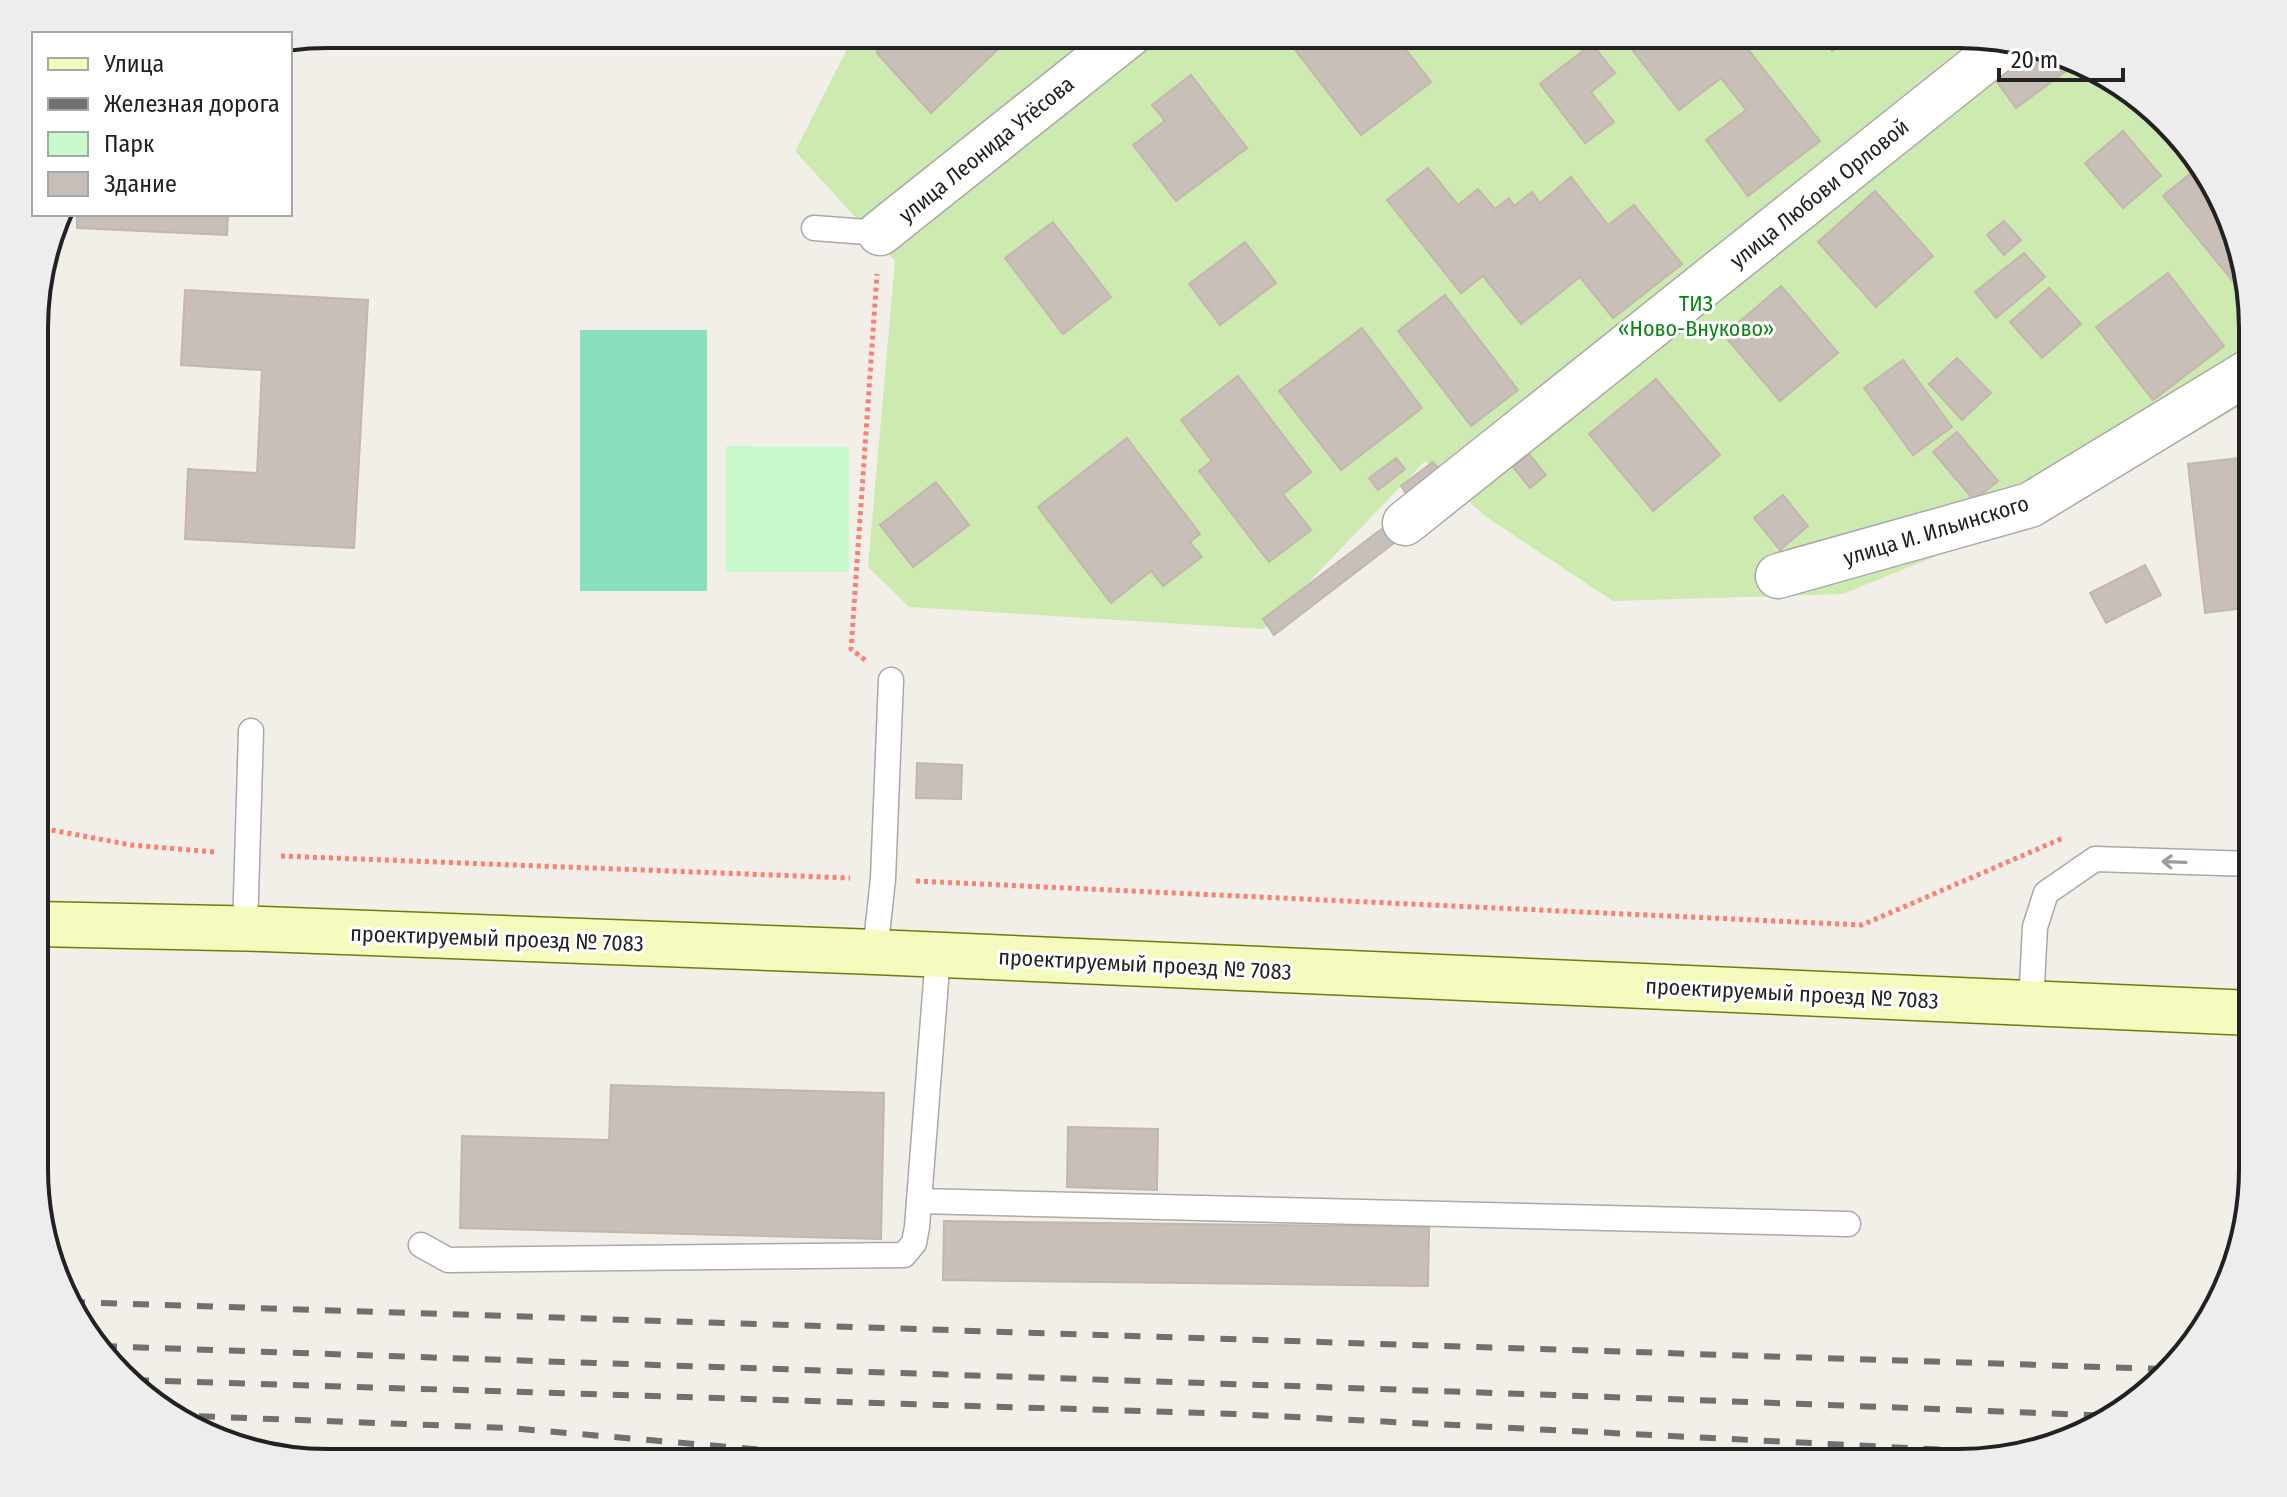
<svg xmlns="http://www.w3.org/2000/svg" width="2287" height="1497" font-family="'Fira Sans Condensed',sans-serif">
  <style>
    .grass { fill: #cdebb0 }
    .park { fill: #c8facc }
    .pitch { fill: #88e0be }
    .building { fill: #c7bfb8; stroke: #c4b6ab; stroke-width: 2 }
    .lines { fill: none; stroke-linecap: round; stroke-linejoin: round }
    .service-casing { stroke: #a9a9a9; stroke-width: 27 }
    .minor-casing { stroke: #a9a9a9; stroke-width: 47 }
    .secondary-casing { stroke: #707d05; stroke-width: 47 }
    .path { stroke: #fa8072; stroke-width: 5; stroke-dasharray: 4 4; stroke-linecap: butt }
    .service { stroke: #fff; stroke-width: 24 }
    .minor { stroke: #fff; stroke-width: 44 }
    .secondary { stroke: #f7fabf; stroke-width: 44 }
    .rail { stroke: #707070; stroke-width: 6; stroke-dasharray: 16 16; stroke-linecap: butt }
    .oneway { stroke: #9c9c9c }
    .labels { text-anchor: middle; stroke-width: 6; stroke-linejoin: round; paint-order: stroke }
    .street-label { font-size: 22px; fill: #222; stroke: #fff }
    .park-label { font-size: 22px; fill: #0c8416; stroke: #fff }
    .rim { fill: none; stroke: #222; stroke-width: 4 }
  </style>
  <rect width="100%" height="100%" fill="#f2efe9"/>
  <!-- grass -->
  <polygon class="grass" points="855,34 1959,34 2053,49 2123,84 2214,182 2252,309 2252,399 2096,491 1843,594 1613,601 1485,516 1425,461 1264,629 909,607 868,567 895,261 795,151"/>
  <!-- park -->
  <polygon class="park" points="726,446 849,447 849,572 726,572"/>
  <!-- pitch -->
  <rect class="pitch" x="580" y="330" width="127" height="261"/>
  <!-- building -->
  <g class="building">
    <polygon points="877,34 1014,34 931,113 877,53"/>
    <polygon points="1283,34 1394,34 1431,82 1361,135"/>
    <polygon points="1655,34 1736,34 1820,141 1748,196 1706,140 1746,110 1721,78 1679,110 1633,51"/>
    <polygon points="1818,34 1853,34 1832,51"/>
    <polygon points="1592,44 1615,73 1591,92 1614,122 1585,143 1540,84"/>
    <polygon points="2039,47 2053,49 2065,55 2073,66 2016,108 1995,79"/>
    <polygon points="1191,75 1247,148 1176,201 1133,145 1165,121 1152,105"/>
    <polygon points="2123,131 2161,176 2123,208 2085,163"/>
    <polygon points="1428,168 1458,205 1478,189 1495,209 1509,198 1514,206 1532,192 1540,203 1571,177 1608,225 1634,205 1682,264 1613,318 1580,277 1521,324 1483,276 1461,293 1387,200"/>
    <polygon points="2190,174 2224,214 2250,302 2163,196"/>
    <polygon points="1875,191 1933,256 1876,307 1818,242"/>
    <polygon points="77,214 228,214 227,235 77,228"/>
    <polygon points="2004,221 2021,240 2004,255 1987,235"/>
    <polygon points="1053,222 1111,297 1063,334 1005,258"/>
    <polygon points="1245,242 1276,283 1220,325 1189,284"/>
    <polygon points="2024,253 2045,277 1996,318 1975,292"/>
    <polygon points="2168,273 2224,346 2153,400 2096,327"/>
    <polygon points="1781,286 1838,353 1780,401 1724,335"/>
    <polygon points="2049,288 2081,324 2042,358 2010,322"/>
    <polygon points="185,290 368,300 354,548 185,539 188,469 257,473 262,370 181,365"/>
    <polygon points="1445,295 1518,390 1471,426 1398,331"/>
    <polygon points="1362,328 1422,408 1341,470 1279,391"/>
    <polygon points="1957,358 1991,393 1962,420 1929,384"/>
    <polygon points="1903,360 1952,427 1913,455 1864,388"/>
    <polygon points="1238,376 1311,472 1283,494 1311,530 1269,562 1199,471 1212,461 1181,420"/>
    <polygon points="1656,379 1720,455 1653,511 1589,434"/>
    <polygon points="1957,432 1998,481 1974,500 1933,452"/>
    <polygon points="1127,438 1200,534 1190,542 1202,557 1163,586 1151,571 1111,603 1038,507"/>
    <polygon points="1529,454 1546,475 1530,488 1513,467"/>
    <polygon points="2247,457 2252,506 2252,607 2205,613 2188,464"/>
    <polygon points="1396,458 1405,469 1378,490 1369,478"/>
    <polygon points="1433,462 1442,473 1409,498 1401,486"/>
    <polygon points="936,482 969,525 913,567 880,525"/>
    <polygon points="1783,495 1808,526 1780,550 1754,518"/>
    <polygon points="1383,528 1394,543 1274,635 1263,619"/>
    <polygon points="2145,565 2161,595 2106,623 2090,593"/>
    <polygon points="917,763 962,765 961,799 916,798"/>
    <polygon points="611,1085 884,1093 881,1239 460,1228 462,1136 609,1140"/>
    <polygon points="1068,1127 1158,1129 1157,1190 1067,1187"/>
    <polygon points="944,1221 1429,1227 1428,1286 943,1280"/>
  </g>
  <g class="lines">
    <!-- service casing -->
    <g class="service-casing">
      <g id="service">
        <polyline points="814,228 880,233"/>
        <polyline points="245,929 251,731"/>
        <polyline points="875,952 883,879 891,680"/>
        <polyline points="2031,1004 2035,927 2046,893 2095,859 2252,864"/>
        <polyline points="919,1201 1848,1224"/>
        <polyline points="421,1245 448,1260 904,1255 914,1243 917,1227 938,955"/>
      </g>
    </g>
    <!-- minor casing -->
    <g class="minor-casing">
      <g id="minor">
        <polyline points="880,233 1130,34"/>
        <polyline points="1405,523 2008,42"/>
        <polyline points="1778,576 2030,505 2252,370"/>
      </g>
    </g>
    <!-- secondary casing -->
    <g class="secondary-casing">
      <polyline id="secondary" points="36,924 263,929 875,952 2252,1013"/>
    </g>
    <!-- path -->
    <g class="path">
      <polyline points="865,660 851,649 877,274"/>
      <polyline points="36,827 131,845 215,852"/>
      <polyline points="281,856 850,878"/>
      <polyline points="916,881 1862,925 2063,838"/>
    </g>
    <!-- service -->
    <use href="#service" class="service"/>
    <!-- minor -->
    <use href="#minor" class="minor"/>
    <!-- secondary -->
    <use href="#secondary" class="secondary"/>
    <!-- rail -->
    <g class="rail">
      <polyline points="69,1302 2165,1369"/>
      <path d="M101,1346C772,1370 1443,1389 2114,1416"/>
      <polyline points="133,1380 1235,1414 2008,1453"/>
      <polyline points="167,1415 509,1428 916,1463"/>
    </g>
  </g>
  <!-- one-way arrows -->
  <defs><path id="oneway-shaft" d="M-6 0H5M1.5-3L5.5 0L1.5 3" fill="none" stroke-width="1.6" stroke-linecap="round" stroke-linejoin="round" transform="scale(2)"/></defs>
  <use class="oneway" href="#oneway-shaft" transform="translate(2174 862) rotate(-178)"/>
  <g class="labels">
    <!-- street labels -->
    <g class="street-label">
      <text transform="translate(986 149) rotate(-39)" y="8">улица Леонида Утёсова</text>
      <text transform="translate(1819 193) rotate(-39)" y="8">улица Любови Орловой</text>
      <text transform="translate(1936 530) rotate(-17)" y="8">улица И. Ильинского</text>
      <text transform="translate(497 938) rotate(2)" y="8">проектируемый проезд № 7083</text>
      <text transform="translate(1145 964) rotate(3)" y="8">проектируемый проезд № 7083</text>
      <text transform="translate(1792 993) rotate(3)" y="8">проектируемый проезд № 7083</text>
    </g>
    <!-- park labels -->
    <g class="park-label">
      <text x="1696" y="311">ТИЗ<tspan x="1696" dy="25">«Ново-Внуково»</tspan></text>
    </g>
  </g>
  <!-- crop -->
  <path d="M0 0H2287V1497H0ZM328 48H1959A280 280 0 0 1 2239 328V1169A280 280 0 0 1 1959 1449H328A280 280 0 0 1 48 1169V328A280 280 0 0 1 328 48Z" fill="#ededed" fill-rule="evenodd"/>
  <path class="rim" d="M328 48H1959A280 280 0 0 1 2239 328V1169A280 280 0 0 1 1959 1449H328A280 280 0 0 1 48 1169V328A280 280 0 0 1 328 48Z"/>
  <!-- legend -->
  <rect x="32" y="32" width="260" height="184" fill="#ffffff" stroke="#a7a7a7" stroke-width="2"/>
  <rect x="48" y="58" width="40" height="12" fill="#f7fabf" stroke="#a7a7a7" stroke-width="2"/>
  <text x="104" y="72" font-size="24" fill="#222222">Улица</text>
  <rect x="48" y="98" width="40" height="12" fill="#707070" stroke="#a7a7a7" stroke-width="2"/>
  <text x="104" y="112" font-size="24" fill="#222222">Железная дорога</text>
  <rect x="48" y="132" width="40" height="24" fill="#c8facc" stroke="#a7a7a7" stroke-width="2"/>
  <text x="104" y="152" font-size="24" fill="#222222">Парк</text>
  <rect x="48" y="172" width="40" height="24" fill="#c7bfb8" stroke="#a7a7a7" stroke-width="2"/>
  <text x="104" y="192" font-size="24" fill="#222222">Здание</text>
  <!-- scale -->
  <path d="M1999 68v12h124v-12" fill="none" stroke="#222222" stroke-width="4"/>
  <text x="2011" y="68" font-size="24" fill="#222222" stroke="#ffffff" stroke-width="6" paint-order="stroke">20 m</text>
</svg>
